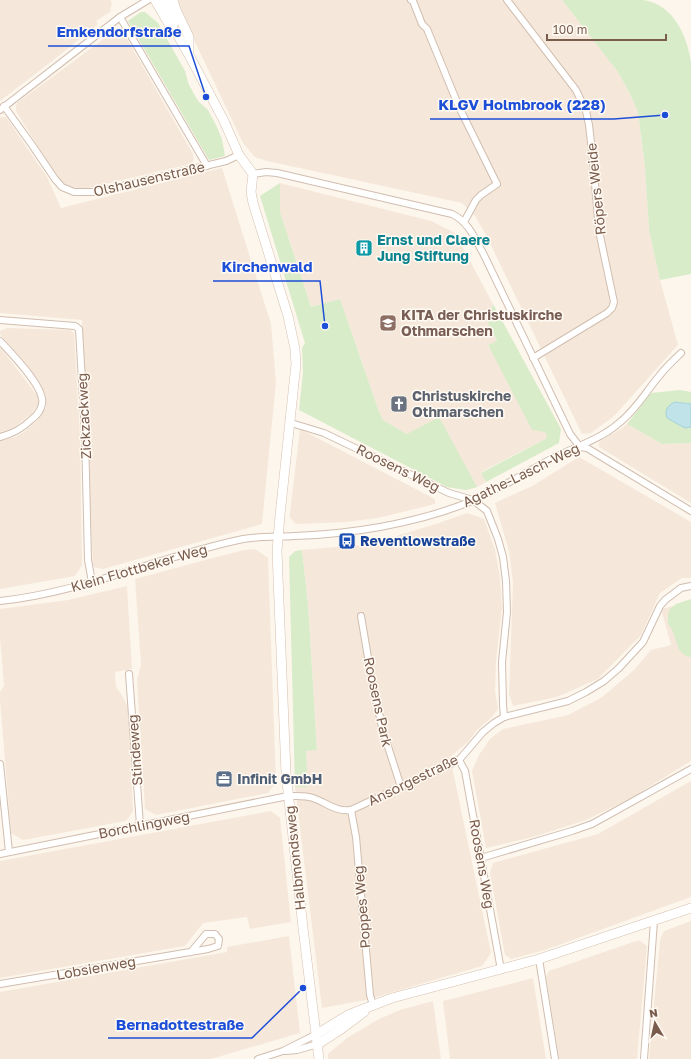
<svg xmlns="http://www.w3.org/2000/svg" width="691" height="1059" font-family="'Golos Text',sans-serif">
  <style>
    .residential { fill: #f5e8da }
    .green { fill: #d8ecc9 }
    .water { fill: #bfe3e8; stroke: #a5d3da }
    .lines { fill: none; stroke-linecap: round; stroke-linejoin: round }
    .street-casing { stroke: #d1beb0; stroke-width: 8 }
    .secondary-casing { stroke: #d6c0b0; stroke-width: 10 }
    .street { stroke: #fff; stroke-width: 6 }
    .secondary { stroke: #fff; stroke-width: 9 }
    .labels { text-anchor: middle; stroke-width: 3; stroke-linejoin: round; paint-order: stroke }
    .street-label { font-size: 14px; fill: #7a5c4d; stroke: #fffaf3 }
    .culture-label { font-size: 14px; font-weight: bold; fill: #0d838f; stroke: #fffaf3; text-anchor: start }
    .education-label { font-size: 14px; font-weight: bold; fill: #785e54; stroke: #fffaf3; text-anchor: start }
    .worship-label { font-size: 14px; font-weight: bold; fill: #5b616d; stroke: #fffaf3; text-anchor: start }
    .transit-label { font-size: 14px; font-weight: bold; fill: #164399; stroke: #fffaf3; text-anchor: start }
    .service-label { font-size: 14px; font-weight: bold; fill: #4e5e75; stroke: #fffaf3; text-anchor: start }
    .leader { fill: none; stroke: #1d4ed8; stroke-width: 1.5 }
    .callout-dot { fill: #1d4ed8; stroke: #fffaf3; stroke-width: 1.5 }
    .callout-label { font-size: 15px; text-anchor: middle; font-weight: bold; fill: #1d4ed8; stroke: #fffaf3; stroke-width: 3; stroke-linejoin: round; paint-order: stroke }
  </style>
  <rect width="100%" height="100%" fill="#fdf6ec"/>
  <!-- residential -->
  <g class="residential">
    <polygon points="0,0 110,0 112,2 110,12 96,21 98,24 65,51 0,101"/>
    <polygon points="179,0 562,0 618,72 630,94 638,112 645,167 649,230 660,280 678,345 614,416 591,433 582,434 486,235 475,216 462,203 267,161 255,157 243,143 177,4"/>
    <polygon points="116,30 123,32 193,154 194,159 192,163 186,165 84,189 70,187 60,182 16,111 16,107 17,103"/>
    <polygon points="1,117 6,117 47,177 61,208 222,168 271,324 276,382 262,524 103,569 93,567 82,320 0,313 0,118"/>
    <polygon points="280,183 431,221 455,233 493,304 487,321 497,342 488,346 545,432 547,438 481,472 486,482 477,487 466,490 447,487 407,434 383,420 378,409 340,299 311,307 280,212"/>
    <polygon points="7,328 70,330 74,333 80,437 82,565 75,576 0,589 0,441 15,437 24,432 37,421 46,408 46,396 38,380 0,334 0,331"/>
    <polygon points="0,347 39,398 38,405 32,413 21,422 10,430 0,432"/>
    <polygon points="627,424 662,444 691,443 691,503 599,447 599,442 621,429"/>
    <polygon points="300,429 435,499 435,504 378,518 346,522 296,524 290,518 290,513"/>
    <polygon points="579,457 691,522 691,578 682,578 660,593 641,635 598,679 557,697 513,706 509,694 513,583 509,551 495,503 534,485"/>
    <polygon points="467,513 484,519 495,550 500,577 502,607 496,661 495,691 498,709 491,718 477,730 468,742 450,757 491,953 482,966 366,1000 322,1008 295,787 308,787 306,751 317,749 308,604 302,550 361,545 396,536 436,524"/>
    <polygon points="255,549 268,558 276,782 268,793 156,815 145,809 137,680 141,665 135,579 205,560 244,550"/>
    <polygon points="127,586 132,669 115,672 116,687 121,694 128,707 133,811 126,821 23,840 11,833 0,700 0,692 4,686 0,637 0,609 68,600"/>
    <polygon points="691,602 691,761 631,798 586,820 533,837 486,848 472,771 479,755 490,739 503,729 568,715 601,698 634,670 651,650 671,645 661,609"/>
    <polygon points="691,781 691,897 545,950 511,959 505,955 490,873 493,863 598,834"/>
    <polygon points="271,811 280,818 291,922 250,929 247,917 203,923 185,946 0,978 0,861"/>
    <polygon points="691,921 691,1059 649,1059 660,940 664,931"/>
    <polygon points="289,936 300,1033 211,1059 0,1059 0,992 227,952 227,947"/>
    <polygon points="639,940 647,946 637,1059 559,1059 546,977 549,971"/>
    <polygon points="533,978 546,1059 450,1059 443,1001"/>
    <polygon points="433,1001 441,1059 328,1059 328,1054 347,1038 379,1019 400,1010"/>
  </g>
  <!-- green -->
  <g class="green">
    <path d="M562,0C580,0 597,0 615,0C624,0 634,0 643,0C673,4 687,35 691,62V274L660,280L649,230L645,167L638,112L630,94L618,72Z"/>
    <polygon points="141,12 145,12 158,23 185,71 189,85 198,101 208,110 217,127 222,139 225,156 209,160 128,21"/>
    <polygon points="280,183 280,212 311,307 340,299 378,409 383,420 407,434 439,417 477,487 466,490 447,487 299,410 303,372 302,348 305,343 260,196"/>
    <polygon points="493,304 561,429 559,443 486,482 481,473 547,438 545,432 532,430 488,345 497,341 487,321"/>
    <polygon points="680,390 691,392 691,404 675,402 667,418 685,428 691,427 691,443 662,444 627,424 651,393"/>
    <polygon points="302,550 308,604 317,750 306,751 308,787 295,787 289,557 295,551"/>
    <polygon points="691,599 691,657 686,656 679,650 672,629 668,624 668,616 669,610 676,604"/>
  </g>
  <!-- water -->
  <path class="water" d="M675,402L691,404V427L685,428L667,418C664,410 668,405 675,402Z"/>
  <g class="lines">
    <!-- street casing -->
    <g class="street-casing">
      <g id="street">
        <polyline points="411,0 413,1 422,24 427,29 459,107 497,184 481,195 476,200 464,222"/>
        <polyline points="507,0 576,90 586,111 589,125 593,160 599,231 614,302 612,308 607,313 533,358"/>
        <polyline points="120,17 207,166"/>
        <polyline points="4,106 32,145 55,179 62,187 74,192 97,192 226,161 239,155"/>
        <polyline points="0,110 120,17 148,0"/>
        <path d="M253,174L266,172L277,173L452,214C469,222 475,239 484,255L570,434L580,447L587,448L691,511"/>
        <polyline points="0,320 75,326 79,329 85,434 88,560 92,582"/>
        <path d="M0,341C11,353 46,388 42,404C41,410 36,416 32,419C23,428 12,434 0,437"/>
        <polyline points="291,423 324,433 449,493 473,500 487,511 498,539 503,557 506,581 507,612 502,662 503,705 504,717"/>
        <path d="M0,601C84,592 161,556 243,539C260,536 277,537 295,536C323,535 352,532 380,527C412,521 444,513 474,500C501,488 527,472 553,458C575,447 601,439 619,423C636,410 647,390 660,375C666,367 674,360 681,353"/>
        <polyline points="361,616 373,687 383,731 401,787"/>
        <polyline points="129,674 140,825"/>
        <polyline points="459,760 465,771 501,970"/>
        <polyline points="0,764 9,852"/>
        <polyline points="351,810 356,837 370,995 373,1005"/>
        <path d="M0,854L288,796C296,796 305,795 313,798C327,803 336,812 351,810L459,760L483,732L494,723L504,717L568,701L586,692L604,681L619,668L643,642L660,606L665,600L681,588L691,586"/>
        <polyline points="481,858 572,831 592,824 691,769"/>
        <polyline points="539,959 555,1059"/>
        <polyline points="0,984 208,949 218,946 219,939 215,934 206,934 191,952"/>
        <polyline points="286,1051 297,1050 318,1044"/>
        <polyline points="258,1059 283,1051 317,1034"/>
        <polyline points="644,1059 654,921"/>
      </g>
    </g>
    <!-- secondary casing -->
    <g class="secondary-casing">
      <g id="secondary">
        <polyline points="155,0 170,26 177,34 189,55 224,121 239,155 253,174 251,192 253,203 288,316 295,349 296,364 280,515 277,551 278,577 286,773 303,928 319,1059"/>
        <polyline points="164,0 174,23"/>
        <polyline points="173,0 176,10 189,37 189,54"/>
        <polyline points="317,1034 348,1015 392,998 539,959 691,908"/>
        <polyline points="318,1044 340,1030 364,1012"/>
      </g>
    </g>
    <!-- street -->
    <use href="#street" class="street"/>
    <!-- secondary -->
    <use href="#secondary" class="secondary"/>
  </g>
  <!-- icons -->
  <defs>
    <g id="building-square" transform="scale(0.9)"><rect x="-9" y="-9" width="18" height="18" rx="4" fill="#0f9aa8" stroke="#fffaf3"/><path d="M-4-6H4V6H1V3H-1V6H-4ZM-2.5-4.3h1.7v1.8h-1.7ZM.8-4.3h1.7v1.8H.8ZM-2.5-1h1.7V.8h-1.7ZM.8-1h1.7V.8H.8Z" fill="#fff"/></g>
    <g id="school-square" transform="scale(0.9)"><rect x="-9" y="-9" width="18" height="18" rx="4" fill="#8d6e63" stroke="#fffaf3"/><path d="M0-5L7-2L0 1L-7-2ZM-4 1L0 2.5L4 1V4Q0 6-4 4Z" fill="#fff"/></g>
    <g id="church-square" transform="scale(0.9)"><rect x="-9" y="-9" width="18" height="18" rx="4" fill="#6b7280" stroke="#fffaf3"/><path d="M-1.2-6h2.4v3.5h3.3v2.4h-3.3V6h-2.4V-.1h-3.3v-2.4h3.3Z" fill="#fff"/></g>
    <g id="bus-square" transform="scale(0.9)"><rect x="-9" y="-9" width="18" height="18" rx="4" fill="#1a4fb4" stroke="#fffaf3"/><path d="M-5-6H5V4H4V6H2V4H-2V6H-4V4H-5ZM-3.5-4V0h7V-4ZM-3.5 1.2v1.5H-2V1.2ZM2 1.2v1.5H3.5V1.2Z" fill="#fff"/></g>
    <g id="office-square" transform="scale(0.9)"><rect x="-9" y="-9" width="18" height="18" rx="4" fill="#5c6f8a" stroke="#fffaf3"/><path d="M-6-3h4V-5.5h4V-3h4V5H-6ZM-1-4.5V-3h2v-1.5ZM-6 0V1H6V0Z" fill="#fff"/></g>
  </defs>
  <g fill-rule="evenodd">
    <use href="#building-square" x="364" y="248"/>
    <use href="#school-square" x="388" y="323"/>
    <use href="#church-square" x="399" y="404"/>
    <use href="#bus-square" x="347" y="541"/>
    <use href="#office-square" x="224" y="779"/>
  </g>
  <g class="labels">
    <!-- street labels -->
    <g class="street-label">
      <text transform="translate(149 179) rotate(-13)" y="5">Olshausenstraße</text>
      <text transform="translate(596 189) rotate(-96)" y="5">Röpers Weide</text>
      <text transform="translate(84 416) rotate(-93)" y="5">Zickzackweg</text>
      <text transform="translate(398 468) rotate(26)" y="5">Roosens Weg</text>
      <text transform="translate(521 475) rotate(-26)" y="5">Agathe-Lasch-Weg</text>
      <text transform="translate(139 568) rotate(-16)" y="5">Klein Flottbeker Weg</text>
      <text transform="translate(378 702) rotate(78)" y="5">Roosens Park</text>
      <text transform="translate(135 750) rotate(-94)" y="5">Stindeweg</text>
      <text transform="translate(413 780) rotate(-26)" y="5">Ansorgestraße</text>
      <text transform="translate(144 825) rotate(-11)" y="5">Borchlingweg</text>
      <text transform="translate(295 858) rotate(-96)" y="5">Halbmondsweg</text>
      <text transform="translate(482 864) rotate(80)" y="5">Roosens Weg</text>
      <text transform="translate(362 907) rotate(-95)" y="5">Poppes Weg</text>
      <text transform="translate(96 968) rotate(-10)" y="5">Lobsienweg</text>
    </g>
    <!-- culture labels -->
    <g class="culture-label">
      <text x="377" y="245">Ernst und Claere<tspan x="377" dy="16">Jung Stiftung</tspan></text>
    </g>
    <!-- education labels -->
    <g class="education-label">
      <text x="401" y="320">KITA der Christuskirche<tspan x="401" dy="16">Othmarschen</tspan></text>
    </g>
    <!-- worship labels -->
    <g class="worship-label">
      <text x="412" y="401">Christuskirche<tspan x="412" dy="16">Othmarschen</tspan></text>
    </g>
    <!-- transit labels -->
    <g class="transit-label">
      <text x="360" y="546">Reventlowstraße</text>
    </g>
    <!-- service labels -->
    <g class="service-label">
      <text x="237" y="784">Infinit GmbH</text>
    </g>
  </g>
  <!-- callouts -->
  <path class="leader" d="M206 97L189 46H48M665 115L614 119H430M325 326L320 281H213M303 988L252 1038H108"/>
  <g class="callout-dot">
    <circle cx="206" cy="97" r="4"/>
    <circle cx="665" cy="115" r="4"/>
    <circle cx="325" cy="326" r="4"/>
    <circle cx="303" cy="988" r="4"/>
  </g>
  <g class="callout-label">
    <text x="119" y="37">Emkendorfstraße</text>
    <text x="522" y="110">KLGV Holmbrook (228)</text>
    <text x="267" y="272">Kirchenwald</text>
    <text x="180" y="1030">Bernadottestraße</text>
  </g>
  <!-- north arrow -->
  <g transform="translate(655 1023) rotate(351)" stroke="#fffaf3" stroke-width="3" paint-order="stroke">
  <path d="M0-3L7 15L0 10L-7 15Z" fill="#7a5c4d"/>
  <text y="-6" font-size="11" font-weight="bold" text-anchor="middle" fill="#7a5c4d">N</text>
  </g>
  <!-- scale -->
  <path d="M547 34v6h119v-6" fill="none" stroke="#7a5c4d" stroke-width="2"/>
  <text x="553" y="34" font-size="12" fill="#7a5c4d" stroke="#fffaf3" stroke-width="3" paint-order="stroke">100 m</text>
</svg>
